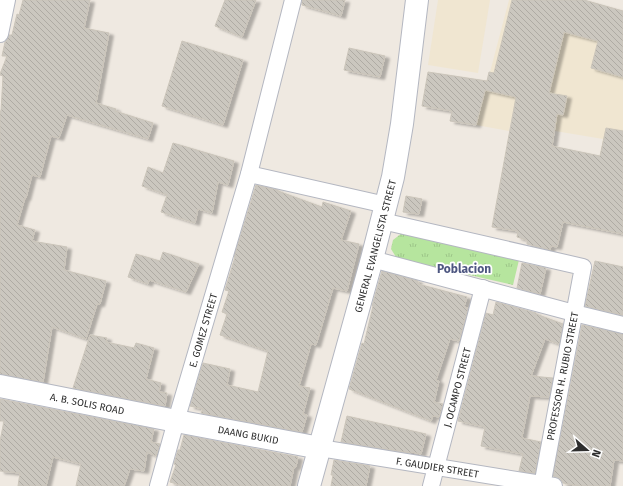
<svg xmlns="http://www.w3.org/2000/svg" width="623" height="486" font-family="'Fira Sans',sans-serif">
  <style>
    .education { fill: #f0e6d1 }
    .park { fill: url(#park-tufts) }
    .building { fill: url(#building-back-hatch); stroke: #cbc5ba; filter: url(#shadow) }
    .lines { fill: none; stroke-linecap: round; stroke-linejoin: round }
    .street-casing { stroke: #b4b7c1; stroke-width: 18 }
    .secondary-casing { stroke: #b4b7c1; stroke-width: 24 }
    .street { stroke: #fff; stroke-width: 16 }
    .secondary { stroke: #fff; stroke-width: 22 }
    .labels { text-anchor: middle; stroke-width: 3.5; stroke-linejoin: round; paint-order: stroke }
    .street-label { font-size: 10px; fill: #2e2e2e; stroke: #fff }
    .quarter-label { font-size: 12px; font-weight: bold; fill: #4d5680; stroke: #fff }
  </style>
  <defs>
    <pattern id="park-tufts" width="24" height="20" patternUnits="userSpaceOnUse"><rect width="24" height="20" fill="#b6e59e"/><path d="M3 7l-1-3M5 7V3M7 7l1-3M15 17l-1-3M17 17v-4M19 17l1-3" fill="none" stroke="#9dc588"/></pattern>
    <pattern id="building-back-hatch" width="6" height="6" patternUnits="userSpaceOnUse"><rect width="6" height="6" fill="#cbc7bf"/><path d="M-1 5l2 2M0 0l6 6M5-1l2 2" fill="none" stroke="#afaba4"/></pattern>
    <filter id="shadow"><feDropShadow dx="4.5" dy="2.5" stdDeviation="1" flood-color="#0004"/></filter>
  </defs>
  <rect width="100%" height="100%" fill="#efe9e1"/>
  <!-- education -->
  <g class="education">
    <polygon points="438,0 490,0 478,73 428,65"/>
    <polygon points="509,0 584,0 623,11 623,160 600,156 603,139 555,131 557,114 563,115 567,97 518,88 509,131 476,125"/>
  </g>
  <!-- park -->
  <polygon class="park" points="402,233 519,260 513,285 400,259 396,257 391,249 393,240"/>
  <!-- building -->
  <g class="building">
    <polygon points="23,0 90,0 84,28 109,33 96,103 116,109 115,111 153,123 148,139 67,115 59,138 51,136 40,177 32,175 26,198 25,198 17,225 35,230 32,241 67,247 64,270 106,281 100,304 97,304 86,339 52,327 43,382 0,374 0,111 1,111 3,76 0,75 0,74 7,56 2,56 5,42 7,40 9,35 12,35 17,14 19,15"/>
    <polygon points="225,0 256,0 242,37 215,26"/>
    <polygon points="302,0 345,0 341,16 302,5"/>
    <polygon points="512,0 584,0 623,11 623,77 591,68 598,41 564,32 549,93 567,96 563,115 557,114 552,146 600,156 606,128 623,131 623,234 563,222 557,247 551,246 550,250 527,244 527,240 517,237 518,231 492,227 516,97 485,90 476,125 450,121 452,111 422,106 428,72 487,81 489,72 494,73"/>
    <polygon points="182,41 243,60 223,125 162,106"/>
    <polygon points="349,48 385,56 380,77 344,70"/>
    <polygon points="173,143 234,161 228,185 218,182 212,213 198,209 195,223 161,212 167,195 142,186 148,167 163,173"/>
    <polygon points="256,185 278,190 278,191 322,207 323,202 351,211 341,240 359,244 347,291 333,288 316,345 311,344 299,386 310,388 303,414 307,415 302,432 201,413 203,409 190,406 203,363 230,369 227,385 258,392 268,351 220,335 227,314 222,312 229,291 225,290 235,257 234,257"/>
    <polygon points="406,196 422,199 419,214 403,212"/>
    <polygon points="163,252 199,264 186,292 149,280 148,284 128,277 136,254 160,261"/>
    <polygon points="595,261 623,267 623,315 585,306"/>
    <polygon points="522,263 546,268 540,294 517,288"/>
    <polygon points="382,271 418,281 418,284 467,297 464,307 468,308 459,341 450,339 436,380 439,381 434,402 443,404 439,417 433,416 431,421 349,389 362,343 364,344 373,306 372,306"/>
    <polygon points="496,302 536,313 536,314 563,324 559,344 545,339 531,376 553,378 549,397 530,396 522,437 522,438 541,442 535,473 519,471 523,454 481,446 485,427 458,421 486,313 493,315"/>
    <polygon points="582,325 623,334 623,461 614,460 610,486 580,486 563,483 560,478 553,476"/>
    <polygon points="90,335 107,338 106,342 134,348 136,343 154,348 146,379 161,383 159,392 167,393 165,406 73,388"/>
    <polygon points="0,399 154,429 151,442 160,444 156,456 147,452 144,471 130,469 124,486 76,486 81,464 53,457 46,486 18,486 20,473 0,471 0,441 4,421 0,421"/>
    <polygon points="347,416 426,434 421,454 412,452 411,453 341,442"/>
    <polygon points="184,435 298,457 296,467 294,467 290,486 183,486 170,482 176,465 174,464 178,450 180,450"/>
    <polygon points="334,460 370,466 366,486 331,486 333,475 331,475"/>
  </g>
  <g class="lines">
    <!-- street casing -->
    <g class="street-casing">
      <g id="street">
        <polyline points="0,34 7,0"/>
        <polyline points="249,174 386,205"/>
        <polyline points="382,221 583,267 542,486"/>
        <polyline points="372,259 574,313 623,325"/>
        <path id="s1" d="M320,448L554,486"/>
        <path id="s2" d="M158,486L176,421L249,174L293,0"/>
        <path id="s3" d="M431,486L483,288"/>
      </g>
    </g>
    <!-- secondary casing -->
    <g class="secondary-casing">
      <g id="secondary">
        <path id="s4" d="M0,386L176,421L320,448"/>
        <path id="s5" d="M309,486L372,259L393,177L402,124L417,0"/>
      </g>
    </g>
    <!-- street -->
    <use href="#street" class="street"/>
    <!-- secondary -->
    <use href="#secondary" class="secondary"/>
  </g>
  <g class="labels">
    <!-- street labels -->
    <g class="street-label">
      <text dy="4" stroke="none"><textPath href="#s5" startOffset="249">GENERAL EVANGELISTA STREET</textPath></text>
      <text dy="4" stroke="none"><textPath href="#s2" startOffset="162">E. GOMEZ STREET</textPath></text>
      <text transform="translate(562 376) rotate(-79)" y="4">PROFESSOR H. RUBIO STREET</text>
      <text dy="4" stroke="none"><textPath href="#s3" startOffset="102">J. OCAMPO STREET</textPath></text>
      <text dy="4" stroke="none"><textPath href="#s4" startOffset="89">A. B. SOLIS ROAD</textPath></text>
      <text dy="4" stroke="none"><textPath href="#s4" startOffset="253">DAANG BUKID</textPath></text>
      <text dy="4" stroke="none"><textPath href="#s1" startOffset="119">F. GAUDIER STREET</textPath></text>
    </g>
    <!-- quarter labels -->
    <g class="quarter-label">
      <text x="464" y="273">Poblacion</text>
    </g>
  </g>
  <!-- north arrow -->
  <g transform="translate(587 450) rotate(110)" stroke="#ffffff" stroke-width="3" paint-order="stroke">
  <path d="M0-3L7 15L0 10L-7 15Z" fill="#2e2e2e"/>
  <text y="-6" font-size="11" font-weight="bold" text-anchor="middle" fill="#2e2e2e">N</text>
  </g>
</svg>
